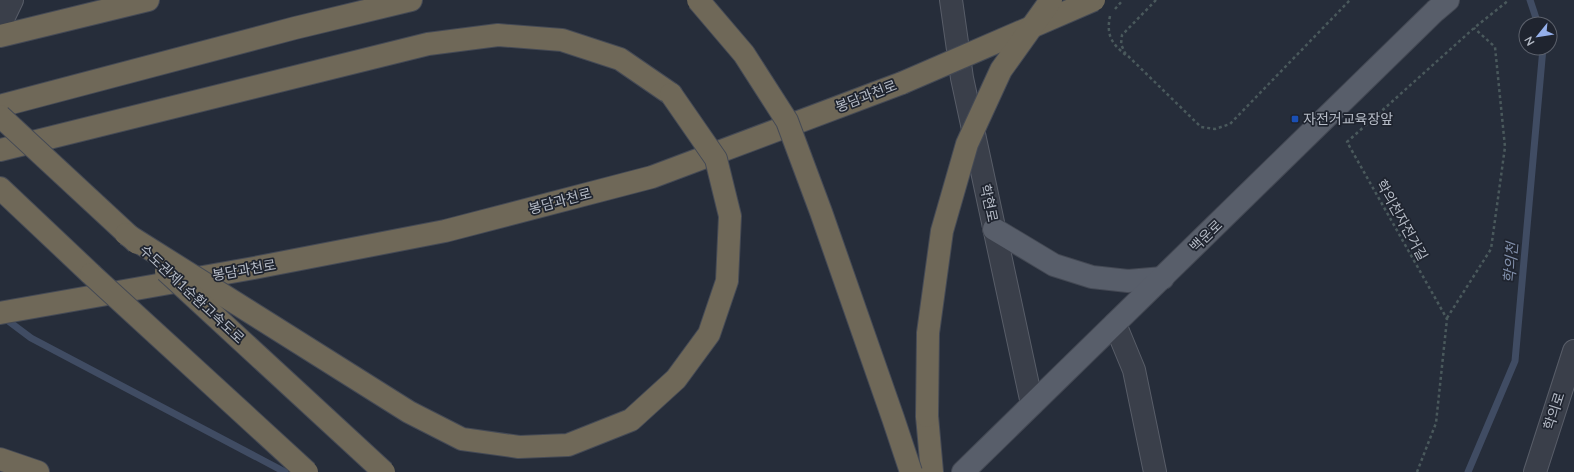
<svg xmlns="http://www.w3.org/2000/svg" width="1574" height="472" font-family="Lato,'Noto Sans KR',sans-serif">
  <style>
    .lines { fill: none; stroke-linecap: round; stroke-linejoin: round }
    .stream { stroke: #404c63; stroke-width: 7 }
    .minor-casing { stroke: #585d68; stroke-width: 24 }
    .major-casing { stroke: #434853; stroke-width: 24 }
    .highway-casing { stroke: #454a55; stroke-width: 24 }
    .path { stroke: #4a595c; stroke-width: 2.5; stroke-dasharray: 3 3; stroke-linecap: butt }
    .minor { stroke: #3a3f4a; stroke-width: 22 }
    .major { stroke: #585e6a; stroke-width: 22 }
    .highway { stroke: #6f6858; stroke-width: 22 }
    .highway-bridge-casing { stroke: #454a55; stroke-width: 24; stroke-linecap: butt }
    .highway-bridge { stroke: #6f6858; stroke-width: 22 }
    .transit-dot { fill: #1a4fb4; stroke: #1f242f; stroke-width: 1.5 }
    .labels { text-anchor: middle; stroke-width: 3.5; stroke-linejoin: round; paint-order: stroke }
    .street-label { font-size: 14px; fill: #b5bbc6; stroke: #1f242f }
    .poi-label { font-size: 14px; fill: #b5bbc6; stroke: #1f242f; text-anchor: start }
    .water-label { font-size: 15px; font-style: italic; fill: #818faa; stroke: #1f242f }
  </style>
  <rect width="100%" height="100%" fill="#262d3a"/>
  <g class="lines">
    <!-- stream -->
    <g class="stream">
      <polyline points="1530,0 1538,24"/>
      <polyline points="3,317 31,338 285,472"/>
      <polyline points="1468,472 1515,361 1543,48"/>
    </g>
    <!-- minor casing -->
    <g class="minor-casing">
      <g id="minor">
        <polyline points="951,0 962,78 1032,404"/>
        <polyline points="0,25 12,0"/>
        <polyline points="1115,324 1134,370 1155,472"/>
        <polyline points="1535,472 1574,351"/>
      </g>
    </g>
    <!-- major casing -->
    <g class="major-casing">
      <g id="major">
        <polyline points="994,229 1054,265 1092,277 1128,281 1163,278"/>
        <polyline points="963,472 1435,11 1448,0"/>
      </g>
    </g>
    <!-- highway casing -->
    <g class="highway-casing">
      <g id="highway">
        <polyline points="0,36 148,0"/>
        <polyline points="0,106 295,28 411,0"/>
        <polyline points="0,150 428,44 498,35 562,40 620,59 671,94"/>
        <polyline points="0,188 91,274"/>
        <polyline points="0,313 254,268 445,231 652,177 902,83"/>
        <polyline points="927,416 932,472"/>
        <polyline points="0,459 38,472"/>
      </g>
    </g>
    <!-- path -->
    <g class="path">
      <polyline points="1156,0 1122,35 1121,44 1125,53 1201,127 1215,129 1230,124 1350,0"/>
      <polyline points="1115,9 1123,0"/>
      <path d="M1110,16C1106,36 1112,44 1127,56"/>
      <polyline points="1447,318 1491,249 1505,147 1495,47 1474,28"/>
      <polyline points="1417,472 1436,423 1447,319 1347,142 1474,28 1509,0"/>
    </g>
    <!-- minor -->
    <use href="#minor" class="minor"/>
    <!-- major -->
    <use href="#major" class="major"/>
    <!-- highway -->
    <use href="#highway" class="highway"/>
    <!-- highway-bridge casing -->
    <g class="highway-bridge-casing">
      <g id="highway-bridge">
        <polyline points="698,0 744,54 787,121 821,212 893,418 911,472"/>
        <polyline points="902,83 1094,0"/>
        <polyline points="0,116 137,243"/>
        <polyline points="126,234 409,412 462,439 519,447 568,445 631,420 676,379 709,334 727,281 730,216 716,159 671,94"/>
        <polyline points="166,271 384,472"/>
        <polyline points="91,274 307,472"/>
        <polyline points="927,416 928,333 942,231 967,144 1001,70 1051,0"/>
      </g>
    </g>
    <!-- highway-bridge -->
    <use href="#highway-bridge" class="highway-bridge"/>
  </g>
  <!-- markers -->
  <rect class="transit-dot" x="1291" y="115" width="8" height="8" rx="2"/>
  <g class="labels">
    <!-- street labels -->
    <g class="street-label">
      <text transform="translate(866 96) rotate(-21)" y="5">봉담과천로</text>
      <text transform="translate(560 201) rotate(-15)" y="5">봉담과천로</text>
      <text transform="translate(989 203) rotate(78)" y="5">학현로</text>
      <text transform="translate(1402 220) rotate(61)" y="5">학의천자전거길</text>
      <text transform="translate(1206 236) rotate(-44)" y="5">백운로</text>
      <text transform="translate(244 270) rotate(-10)" y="5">봉담과천로</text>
      <text transform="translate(192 294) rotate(43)" y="5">수도권제1순환고속도로</text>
      <text transform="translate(1554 411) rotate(-72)" y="5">학의로</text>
    </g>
    <!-- poi labels -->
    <g class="poi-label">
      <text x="1303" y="124">자전거교육장앞</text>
    </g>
    <!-- water labels -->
    <g class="water-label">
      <text transform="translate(1511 263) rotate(-85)" y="5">학의천</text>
    </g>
  </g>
  <!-- north arrow -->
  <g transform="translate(1538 36) rotate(240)"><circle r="19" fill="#1f242f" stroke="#5b606b"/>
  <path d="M0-3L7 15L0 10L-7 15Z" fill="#95b0eb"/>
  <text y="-6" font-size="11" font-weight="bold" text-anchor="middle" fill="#b5bbc6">N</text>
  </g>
</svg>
